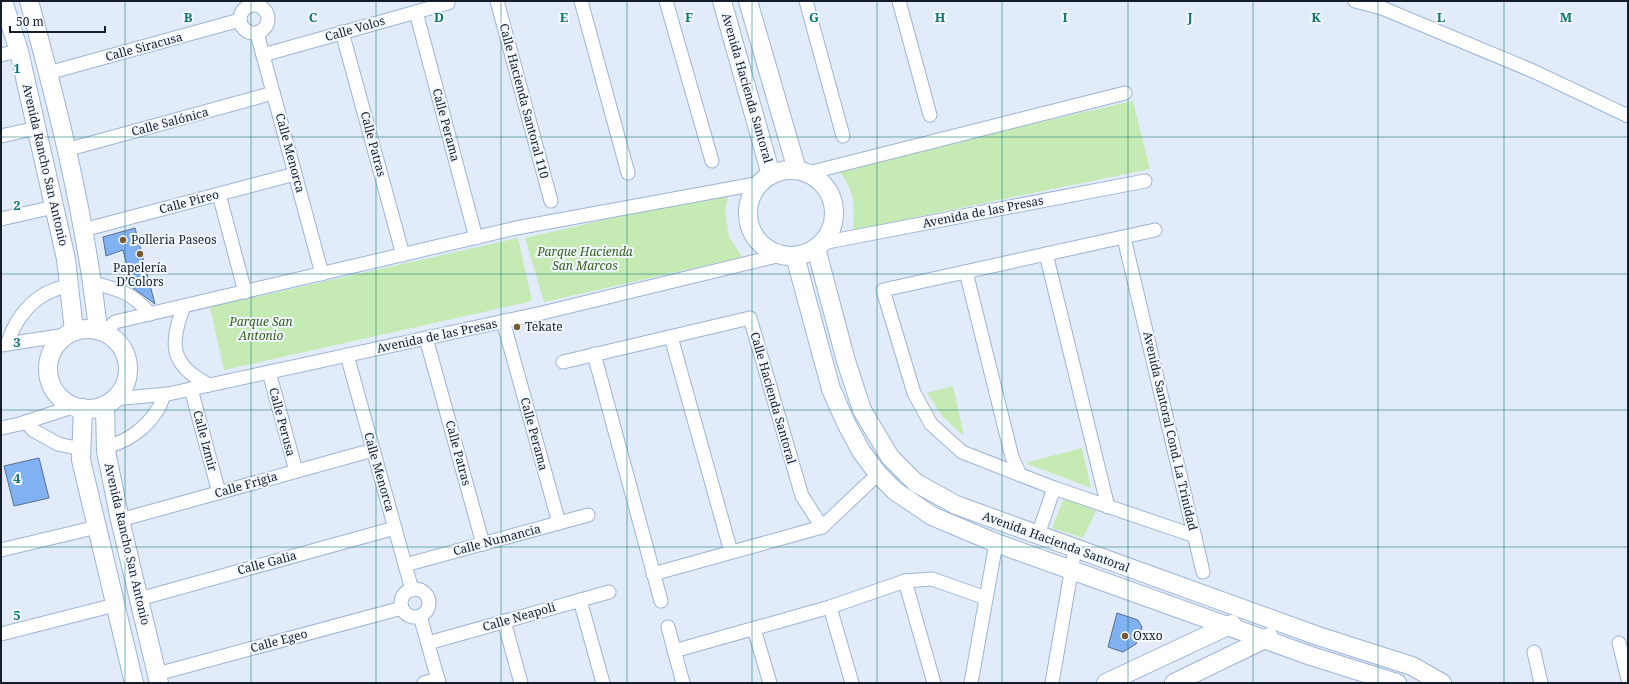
<svg xmlns="http://www.w3.org/2000/svg" width="1629" height="684" font-family="'Noto Serif',serif">
  <style>
    .green { fill: #c5eab3 }
    .building { fill: #7fb1f3; stroke: #586f8d }
    .lines { fill: none; stroke-linecap: round; stroke-linejoin: round }
    .street-casing { stroke: #9cb5d5; stroke-width: 15 }
    .secondary-casing { stroke: #9cb5d5; stroke-width: 20 }
    .street { stroke: #fff; stroke-width: 13 }
    .secondary { stroke: #fff; stroke-width: 18 }
    .grid { fill: none; stroke: #0f766e; stroke-width: 1; stroke-opacity: 0.55 }
    .poi-dot { fill: #795c30; stroke: #f3f8ff; stroke-width: 1.5 }
    .labels { text-anchor: middle; stroke-width: 4; stroke-linejoin: round; paint-order: stroke }
    .street-label { font-size: 12px; fill: #141d29; stroke: #f3f8ff }
    .poi-label { font-size: 12px; fill: #141d29; stroke: #f3f8ff; text-anchor: start }
    .park-label { font-size: 12px; font-style: italic; fill: #345f18; stroke: #f3f8ff }
    .grid-label { font-size: 13px; text-anchor: middle; font-weight: bold; fill: #0f766e; stroke: #f3f8ff; stroke-width: 4; stroke-linejoin: round; paint-order: stroke }
  </style>
  <rect width="100%" height="100%" fill="#e1ebf9"/>
  <!-- green -->
  <g class="green">
    <path d="M1133,101L1150,169L853,230C854,208 856,191 840,173L842,167Z"/>
    <polygon points="729,191 725,211 729,237 742,257 544,302 525,238"/>
    <polygon points="518,238 532,301 224,370 210,307"/>
    <polygon points="953,386 964,436 943,417 927,393"/>
    <polygon points="1082,448 1091,488 1025,463"/>
    <polygon points="1064,498 1096,511 1083,538 1052,528"/>
  </g>
  <!-- building -->
  <g class="building">
    <polygon points="135,228 155,304 133,288 123,250 106,256 103,237"/>
    <polygon points="39,458 49,498 14,506 4,466"/>
    <polygon points="1117,613 1138,620 1142,627 1136,644 1123,652 1108,647"/>
  </g>
  <g class="lines">
    <!-- street casing -->
    <g class="street-casing">
      <g id="street">
        <polyline points="497,1 551,201"/>
        <polyline points="581,1 628,173"/>
        <polyline points="666,1 712,161"/>
        <polyline points="806,1 843,136"/>
        <polyline points="899,1 930,115"/>
        <polyline points="1355,1 1382,8 1533,71 1628,116"/>
        <circle cx="254" cy="19" r="14"/>
        <polyline points="416,12 476,238"/>
        <polyline points="342,32 403,255"/>
        <polyline points="257,33 322,274"/>
        <polyline points="1,55 19,51"/>
        <polyline points="263,55 448,3"/>
        <polyline points="48,73 240,20"/>
        <polyline points="1,136 37,128"/>
        <polyline points="66,150 273,93"/>
        <polyline points="808,173 1125,93"/>
        <polyline points="219,194 245,292"/>
        <polyline points="1,219 54,207"/>
        <polyline points="83,230 295,174"/>
        <polyline points="1155,230 883,290 914,393 931,424 962,452 1054,488 1195,536"/>
        <polyline points="1124,238 1203,572"/>
        <polyline points="822,243 1145,181"/>
        <polyline points="1046,254 1108,507"/>
        <polyline points="966,272 1012,457 1020,475"/>
        <path d="M93,283C118,289 133,293 150,314"/>
        <path d="M184,306C169,344 170,365 209,385"/>
        <polyline points="503,321 559,523"/>
        <polyline points="105,332 115,322 516,228 761,183"/>
        <polyline points="671,337 731,552"/>
        <polyline points="426,338 483,544"/>
        <path d="M8,343C13,324 27,304 45,294C52,290 61,288 68,285"/>
        <polyline points="1,345 66,335"/>
        <polyline points="594,354 661,601"/>
        <polyline points="347,355 412,590"/>
        <polyline points="563,362 750,318 802,496 822,527"/>
        <polyline points="269,372 296,471"/>
        <polyline points="191,389 219,493"/>
        <polyline points="114,399 168,394 542,313 781,255"/>
        <polyline points="26,422 33,430 58,444 81,449"/>
        <polyline points="1,428 20,424 75,406"/>
        <path d="M106,446C127,443 147,427 158,409C161,405 162,399 164,394"/>
        <polyline points="120,520 373,450"/>
        <polyline points="1038,535 1054,488"/>
        <polyline points="1,550 97,527"/>
        <polyline points="405,565 588,515"/>
        <polyline points="653,574 822,527 878,474"/>
        <polyline points="905,581 934,683"/>
        <circle cx="415" cy="603" r="14"/>
        <polyline points="139,599 395,528"/>
        <polyline points="580,600 603,683"/>
        <polyline points="830,607 852,683"/>
        <polyline points="420,616 439,683"/>
        <polyline points="504,621 521,683"/>
        <polyline points="668,627 683,683"/>
        <polyline points="754,629 770,683"/>
        <polyline points="1,634 115,605"/>
        <polyline points="428,643 609,592"/>
        <polyline points="1619,643 1628,679"/>
        <polyline points="674,651 830,607 905,581 932,579 986,598"/>
        <polyline points="1534,652 1541,683"/>
        <polyline points="157,674 402,608"/>
        <polyline points="424,683 438,679"/>
        <polyline points="971,683 996,543"/>
        <polyline points="1052,683 1075,549"/>
      </g>
    </g>
    <!-- secondary casing -->
    <g class="secondary-casing">
      <g id="secondary">
        <polyline points="3,1 19,51 66,259 74,331"/>
        <path d="M29,1C58,108 86,219 98,330"/>
        <polyline points="722,1 771,175"/>
        <polyline points="748,1 797,170"/>
        <circle cx="791" cy="213" r="43"/>
        <polyline points="816,248 846,361 862,410 890,457 916,483 956,505 1318,636 1412,666 1442,683"/>
        <polyline points="795,256 831,389 846,423 861,451 878,474 895,491 932,516 996,543 1311,656 1397,683"/>
        <circle cx="88" cy="369" r="40"/>
        <polyline points="105,405 106,451 120,520 159,683"/>
        <polyline points="83,408 81,460 134,683"/>
        <polyline points="1106,683 1232,624"/>
        <polyline points="1174,683 1269,637"/>
      </g>
    </g>
    <!-- street -->
    <use href="#street" class="street"/>
    <!-- secondary -->
    <use href="#secondary" class="secondary"/>
  </g>
  <!-- grid -->
  <path class="grid" d="M125,1V683M251,1V683M376,1V683M501,1V683M627,1V683M752,1V683M877,1V683M1002,1V683M1128,1V683M1253,1V683M1378,1V683M1504,1V683M1,137H1628M1,274H1628M1,410H1628M1,547H1628"/>
  <!-- markers -->
  <g class="poi-dot">
    <circle cx="123" cy="240" r="4"/>
    <circle cx="140" cy="254" r="4"/>
    <circle cx="517" cy="327" r="4"/>
    <circle cx="1125" cy="636" r="4"/>
  </g>
  <g class="labels">
    <!-- street labels -->
    <g class="street-label">
      <text transform="translate(355 29) rotate(-16)" y="4">Calle Volos</text>
      <text transform="translate(144 47) rotate(-15)" y="4">Calle Siracusa</text>
      <text transform="translate(747 88) rotate(74)" y="4">Avenida Hacienda Santoral</text>
      <text transform="translate(524 101) rotate(75)" y="4">Calle Hacienda Santoral 110</text>
      <text transform="translate(170 122) rotate(-15)" y="4">Calle Salónica</text>
      <text transform="translate(446 125) rotate(75)" y="4">Calle Perama</text>
      <text transform="translate(373 144) rotate(75)" y="4">Calle Patras</text>
      <text transform="translate(290 153) rotate(75)" y="4">Calle Menorca</text>
      <text transform="translate(45 165) rotate(77)" y="4">Avenida Rancho San Antonio</text>
      <text transform="translate(189 202) rotate(-15)" y="4">Calle Pireo</text>
      <text transform="translate(983 212) rotate(-11)" y="4">Avenida de las Presas</text>
      <text transform="translate(437 336) rotate(-12)" y="4">Avenida de las Presas</text>
      <text transform="translate(773 398) rotate(74)" y="4">Calle Hacienda Santoral</text>
      <text transform="translate(282 422) rotate(75)" y="4">Calle Perusa</text>
      <text transform="translate(1170 431) rotate(77)" y="4">Avenida Santoral Cond. La Trinidad</text>
      <text transform="translate(534 434) rotate(75)" y="4">Calle Perama</text>
      <text transform="translate(205 441) rotate(75)" y="4">Calle Izmir</text>
      <text transform="translate(458 453) rotate(75)" y="4">Calle Patras</text>
      <text transform="translate(379 472) rotate(74)" y="4">Calle Menorca</text>
      <text transform="translate(246 485) rotate(-16)" y="4">Calle Frigia</text>
      <text transform="translate(497 540) rotate(-15)" y="4">Calle Numancia</text>
      <text transform="translate(1056 542) rotate(20)" y="4">Avenida Hacienda Santoral</text>
      <text transform="translate(127 544) rotate(77)" y="4">Avenida Rancho San Antonio</text>
      <text transform="translate(267 563) rotate(-15)" y="4">Calle Galia</text>
      <text transform="translate(519 617) rotate(-16)" y="4">Calle Neapoli</text>
      <text transform="translate(279 641) rotate(-15)" y="4">Calle Egeo</text>
    </g>
    <!-- poi labels -->
    <g class="poi-label">
      <text x="131" y="244">Polleria Paseos</text>
      <text x="140" y="272" text-anchor="middle">Papelería<tspan x="140" dy="14">D’Colors</tspan></text>
      <text x="525" y="331">Tekate</text>
      <text x="1133" y="640">Oxxo</text>
    </g>
    <!-- park labels -->
    <g class="park-label">
      <text x="585" y="256">Parque Hacienda<tspan x="585" dy="14">San Marcos</tspan></text>
      <text x="261" y="326">Parque San<tspan x="261" dy="14">Antonio</tspan></text>
    </g>
  </g>
  <g class="grid-label">
    <text x="188" y="22">B</text>
    <text x="313" y="22">C</text>
    <text x="439" y="22">D</text>
    <text x="564" y="22">E</text>
    <text x="689" y="22">F</text>
    <text x="814" y="22">G</text>
    <text x="940" y="22">H</text>
    <text x="1065" y="22">I</text>
    <text x="1190" y="22">J</text>
    <text x="1316" y="22">K</text>
    <text x="1441" y="22">L</text>
    <text x="1566" y="22">M</text>
    <text x="17" y="73">1</text>
    <text x="17" y="210">2</text>
    <text x="17" y="347">3</text>
    <text x="17" y="483">4</text>
    <text x="17" y="620">5</text>
  </g>
  <!-- border -->
  <rect width="1629" height="684" fill="none" stroke="#141d29" stroke-width="4"/>
  <!-- scale -->
  <path d="M10 26v6h95v-6" fill="none" stroke="#141d29" stroke-width="2"/>
  <text x="16" y="26" font-size="12" fill="#141d29" stroke="#f3f8ff" stroke-width="3" paint-order="stroke">50 m</text>
</svg>
